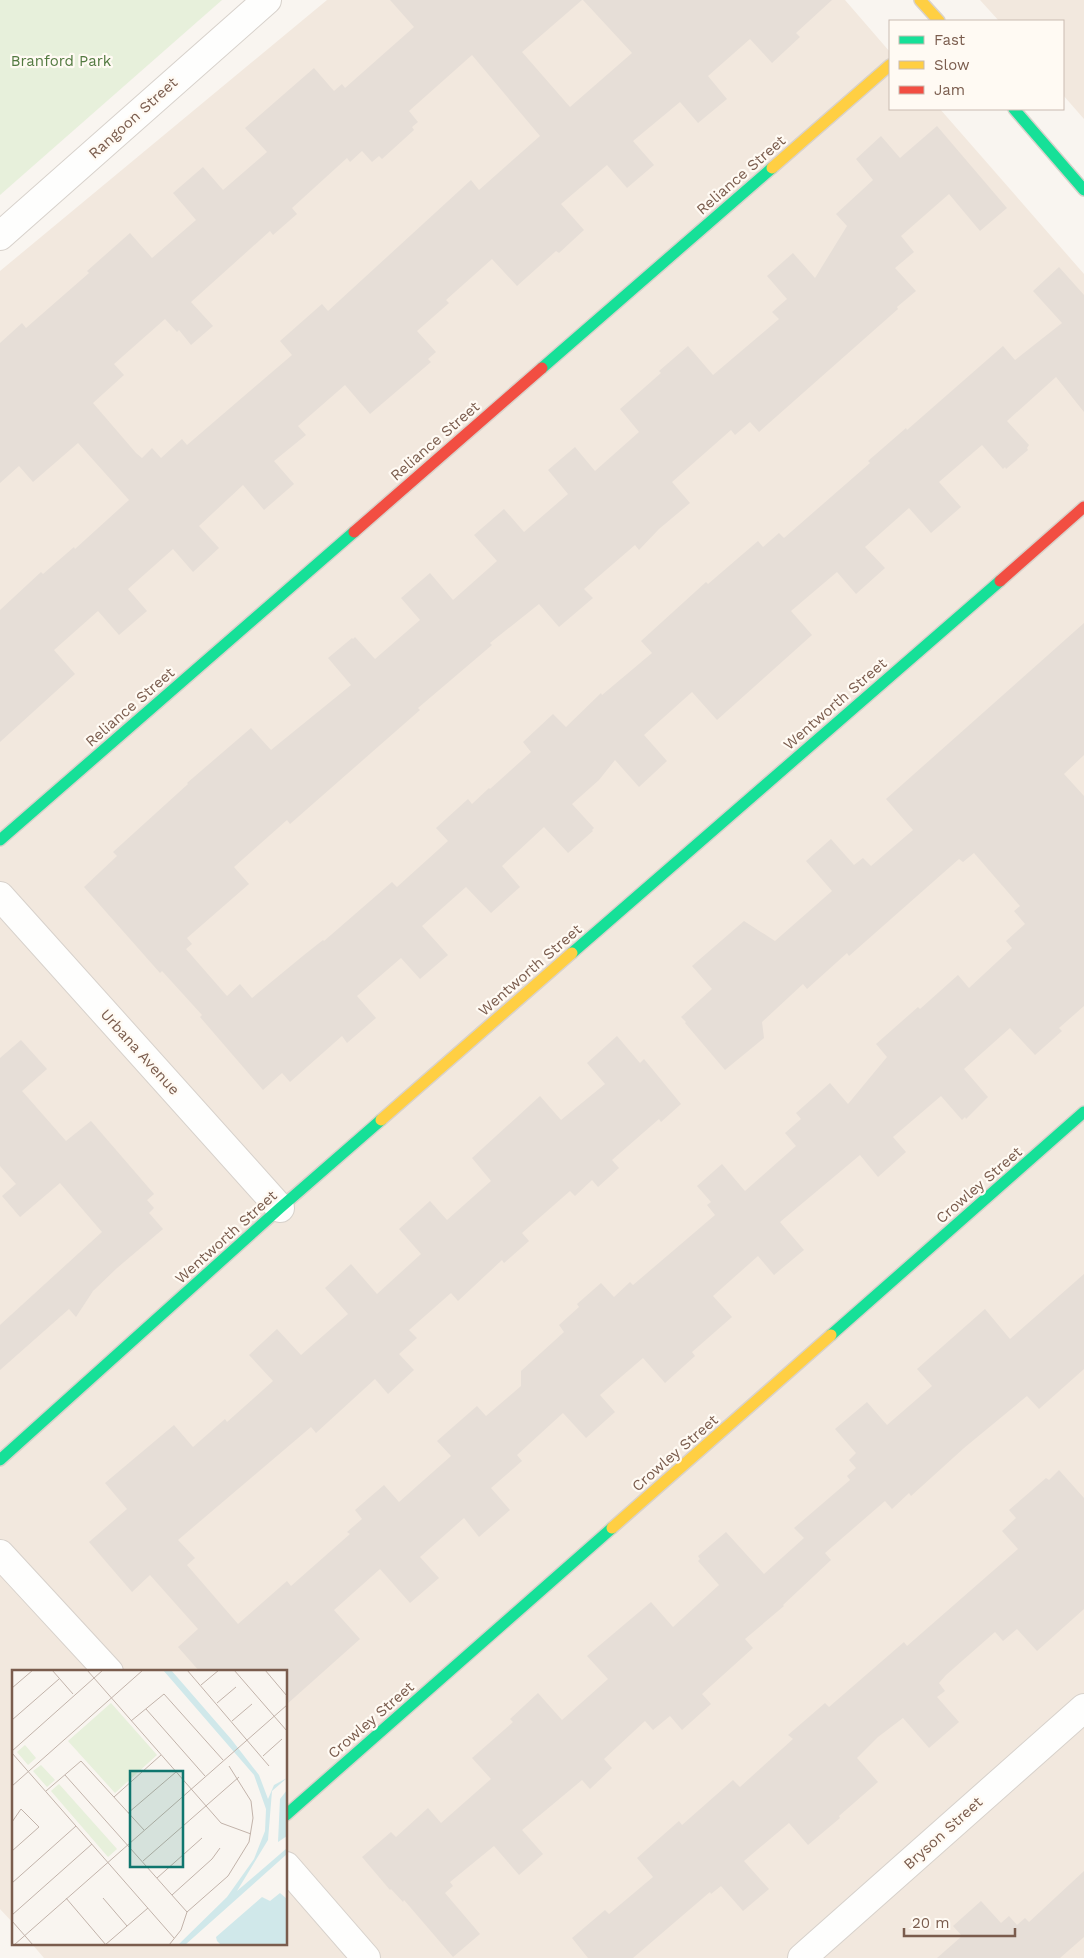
<svg xmlns="http://www.w3.org/2000/svg" width="1084" height="1958" font-family="'Work Sans',sans-serif">
  <style>
    .residential { fill: #f2e8de }
    .green { fill: #e7f0db }
    .building { fill: #e6ded7; fill-rule: evenodd }
    .lines { fill: none; stroke-linecap: round; stroke-linejoin: round }
    .street-casing { stroke: #d7d1cb; stroke-width: 30 }
    .fast-casing { stroke: #d9d2cb; stroke-width: 14 }
    .slow-casing { stroke: #d9d2cb; stroke-width: 14 }
    .jam-casing { stroke: #d9d2cb; stroke-width: 14 }
    .street { stroke: #fefefd; stroke-width: 28 }
    .fast { stroke: #16e098; stroke-width: 11 }
    .slow { stroke: #ffcf43; stroke-width: 11 }
    .jam { stroke: #f24e42; stroke-width: 11 }
    .labels { text-anchor: middle; stroke-width: 4.5; stroke-linejoin: round; paint-order: stroke }
    .park-label { font-size: 15px; fill: #537a41; stroke: #fffaf3 }
    .street-label { font-size: 15px; fill: #7a5c4d; stroke: #fffaf3 }
    .inset-road { fill: none; stroke: #c2b3aa; stroke-width: 1 }
    .view { fill: #0f766e; fill-opacity: 0.15; stroke: #0f766e; stroke-width: 2.5 }
    .inset-edge { fill: none; stroke: #7a5c4d; stroke-width: 2.5 }
  </style>
  <rect width="100%" height="100%" fill="#f9f5f0"/>
  <!-- residential -->
  <g class="residential">
    <polygon points="327,0 845,0 890,52 890,109 940,109 1084,274 1084,1958 44,1958 32,1944 286,1944 286,1672 14,1672 14,1924 0,1909 0,271"/>
    <polygon points="980,0 1084,0 1084,119 1063,95 1063,21 999,21"/>
  </g>
  <!-- green -->
  <polygon class="green" points="0,0 222,0 0,195"/>
  <!-- building -->
  <g class="building">
    <path d="M390,0H582L522,52L570,107L632,53L583,0H832L796,33L800,37L772,63L750,39L708,76L727,99L698,123L680,102L633,141L654,165L627,188L607,165L561,204L584,230L559,253L556,251L517,286L492,259L446,300L449,303L417,331L436,352L428,359L431,362L370,414L345,385L298,426L306,435L274,461L294,484L264,510L243,485L199,526L219,548L193,572L173,549L128,589L147,611L119,635L98,611L54,650L75,674L0,742V610L41,572L43,574L74,547L75,549L129,500L78,443L33,482L19,466L0,483V343L22,323L26,328L89,273L87,271L130,233L152,258L196,220L173,193L203,167L223,190L267,152L245,128L314,68L334,91L342,84L345,88L414,27ZM472,55L540,136L479,190L471,180L328,311L322,304L280,341L292,355L187,445L182,439L161,458L152,448L142,458L136,453L93,403L124,375L114,364L165,319L177,332L179,330L191,345L213,326L191,302L270,231L273,235L297,214L292,208L347,158L350,162L362,151L372,162L379,156L382,159L414,130L412,127L418,122L409,111Z"/>
    <polygon points="937,126 1007,208 980,231 949,194 901,236 914,252 895,268 916,291 897,307 898,309 759,432 750,422 735,435 731,430 672,482 690,503 659,529 639,550 635,545 584,589 593,598 559,627 539,604 490,643 492,645 418,708 420,710 290,824 287,820 234,867 249,884 187,938 192,944 186,949 227,996 240,984 252,998 304,955 323,940 324,941 392,882 397,887 448,841 436,828 468,799 472,804 489,788 490,789 531,752 523,742 553,714 566,727 601,693 602,695 652,653 641,641 706,582 708,584 758,541 763,547 779,533 784,538 870,463 868,461 906,428 907,430 1003,346 1015,360 1062,323 1033,291 1059,267 1084,295 1084,412 1056,377 1007,421 1029,445 1027,448 1028,450 1006,469 1005,467 1003,469 982,445 939,482 961,507 931,533 909,508 865,547 885,568 856,594 837,572 791,611 812,635 717,720 692,692 644,735 667,761 639,787 615,760 599,780 572,804 594,828 592,830 593,831 568,853 544,827 502,866 520,887 491,913 466,887 422,926 448,955 420,979 401,958 357,996 376,1018 347,1043 342,1036 290,1082 282,1073 263,1090 200,1017 202,1015 162,971 160,973 84,887 117,856 113,852 188,784 187,783 251,728 271,750 351,685 328,658 352,638 353,639 355,637 375,659 420,620 401,598 430,573 453,600 497,561 474,535 504,509 524,532 568,494 548,470 575,447 595,471 639,432 620,409 661,373 659,371 688,346 713,375 779,319 772,312 787,299 767,276 793,253 815,278 847,226 836,214 873,180 856,159 881,136 900,158"/>
    <polygon points="1084,623 1084,755 1064,774 1084,796 1084,1006 1059,1028 1062,1031 1035,1055 1010,1028 964,1069 988,1097 966,1119 965,1117 962,1120 941,1096 893,1137 906,1152 878,1177 860,1155 780,1222 804,1250 774,1275 758,1256 713,1296 732,1317 692,1352 695,1356 665,1383 643,1358 600,1395 615,1412 586,1438 563,1413 517,1455 522,1461 491,1488 510,1510 479,1537 464,1518 420,1557 439,1578 410,1603 380,1569 334,1610 360,1639 286,1705 286,1672 200,1672 178,1647 198,1629 150,1575 132,1592 89,1542 127,1509 105,1483 174,1425 193,1447 225,1419 227,1422 273,1381 249,1355 277,1329 301,1355 348,1314 325,1288 351,1264 377,1294 421,1254 399,1229 430,1201 447,1220 491,1181 472,1158 540,1096 561,1120 605,1084 587,1063 617,1036 640,1063 644,1059 681,1104 661,1122 659,1119 612,1160 619,1168 598,1187 592,1180 575,1196 570,1191 522,1233 529,1241 504,1263 502,1260 458,1301 451,1293 409,1330 417,1338 399,1354 414,1370 388,1394 375,1379 316,1433 311,1427 178,1540 195,1558 187,1565 238,1624 287,1581 291,1586 350,1534 347,1532 362,1519 355,1510 384,1485 399,1502 451,1456 437,1441 477,1406 486,1416 521,1386 521,1371 564,1332 559,1325 579,1307 577,1304 601,1283 614,1297 630,1282 633,1285 715,1215 707,1205 711,1202 697,1186 722,1164 745,1191 796,1146 785,1133 801,1119 796,1113 830,1083 848,1104 887,1057 876,1044 918,1007 920,1009 958,975 969,988 1012,948 1006,941 1025,924 1014,911 1020,906 974,853 963,862 959,859 849,956 847,953 807,989 803,984 762,1022 764,1038 725,1070 685,1023 686,1022 681,1017 712,989 692,966 744,921 775,941 832,891 806,861 831,839 854,865 863,858 871,866 913,830 886,799"/>
    <polygon points="21,1040 47,1069 22,1091 66,1141 91,1121 154,1194 147,1200 154,1208 149,1213 163,1229 117,1268 93,1291 76,1317 69,1309 0,1370 0,1325 102,1232 60,1183 20,1217 2,1196 16,1184 0,1166 0,1058"/>
    <polygon points="1084,1274 1084,1369 1039,1409 1027,1396 964,1448 911,1496 909,1493 892,1509 885,1501 825,1553 831,1560 783,1605 784,1606 745,1639 753,1648 702,1694 711,1704 682,1730 670,1716 653,1730 645,1721 604,1759 612,1768 590,1789 582,1780 522,1830 543,1854 519,1875 494,1846 450,1882 453,1886 445,1893 480,1934 453,1957 404,1900 403,1902 391,1889 390,1890 362,1857 391,1832 396,1837 428,1808 441,1823 491,1779 472,1758 513,1722 510,1719 538,1693 562,1720 608,1679 587,1656 651,1602 673,1627 719,1585 698,1561 700,1559 698,1556 726,1532 764,1574 804,1538 794,1528 850,1480 847,1476 856,1468 849,1460 856,1453 835,1429 867,1402 887,1425 932,1386 917,1369 985,1309 1010,1339"/>
    <polygon points="1059,1470 1084,1498 1084,1609 1037,1651 1017,1629 1003,1641 995,1632 946,1675 939,1683 945,1691 937,1697 959,1722 929,1748 903,1718 878,1737 857,1758 878,1782 839,1816 840,1818 808,1845 789,1823 744,1861 769,1889 743,1911 721,1886 711,1894 710,1892 633,1958 588,1958 572,1938 605,1910 609,1914 653,1877 637,1858 679,1821 682,1825 733,1780 740,1787 793,1739 788,1735 825,1703 829,1707 904,1642 907,1646 1018,1549 1002,1531 1016,1518 1009,1510 1046,1478 1049,1480"/>
    <polygon points="1084,1871 1084,1937 1060,1958 937,1958 962,1936 953,1926 981,1901 1001,1923 1009,1916 1017,1925 1025,1918 1029,1922"/>
  </g>
  <g class="lines">
    <!-- street casing -->
    <g class="street-casing">
      <g id="street">
        <polyline points="0,236 267,0"/>
        <polyline points="0,896 280,1208"/>
        <polyline points="0,1554 109,1672"/>
        <polyline points="286,1866 366,1958"/>
        <polyline points="802,1958 1084,1708"/>
      </g>
    </g>
    <!-- fast casing -->
    <g class="fast-casing">
      <g id="fast">
        <polyline points="1014,109 1084,190"/>
        <polyline points="542,368 772,168"/>
        <polyline points="0,840 354,532"/>
        <polyline points="572,953 1000,581"/>
        <polyline points="831,1335 1084,1112"/>
        <polyline points="0,1460 280,1208 381,1120"/>
        <polyline points="286,1815 612,1528"/>
      </g>
    </g>
    <!-- slow casing -->
    <g class="slow-casing">
      <g id="slow">
        <polyline points="920,0 939,21"/>
        <polyline points="772,168 890,65"/>
        <polyline points="381,1120 572,953"/>
        <polyline points="612,1528 831,1335"/>
      </g>
    </g>
    <!-- jam casing -->
    <g class="jam-casing">
      <g id="jam">
        <polyline points="354,532 542,368"/>
        <polyline points="1000,581 1084,507"/>
      </g>
    </g>
    <!-- street -->
    <use href="#street" class="street"/>
    <!-- fast -->
    <use href="#fast" class="fast"/>
    <!-- slow -->
    <use href="#slow" class="slow"/>
    <!-- jam -->
    <use href="#jam" class="jam"/>
  </g>
  <g class="labels">
    <!-- park labels -->
    <g class="park-label">
      <text x="61" y="66">Branford Park</text>
    </g>
    <!-- street labels -->
    <g class="street-label">
      <text transform="translate(133 118) rotate(-42)" y="5">Rangoon Street</text>
      <text transform="translate(741 175) rotate(-41)" y="5">Reliance Street</text>
      <text transform="translate(435 441) rotate(-41)" y="5">Reliance Street</text>
      <text transform="translate(835 704) rotate(-41)" y="5">Wentworth Street</text>
      <text transform="translate(130 707) rotate(-41)" y="5">Reliance Street</text>
      <text transform="translate(530 970) rotate(-41)" y="5">Wentworth Street</text>
      <text transform="translate(140 1052) rotate(48)" y="5">Urbana Avenue</text>
      <text transform="translate(979 1185) rotate(-41)" y="5">Crowley Street</text>
      <text transform="translate(226 1237) rotate(-42)" y="5">Wentworth Street</text>
      <text transform="translate(675 1453) rotate(-41)" y="5">Crowley Street</text>
      <text transform="translate(371 1720) rotate(-41)" y="5">Crowley Street</text>
      <text transform="translate(943 1833) rotate(-42)" y="5">Bryson Street</text>
    </g>
  </g>
  <!-- overview -->
  <g transform="translate(12 1670)">
    <rect width="275" height="275" fill="#f9f5f0"/>
    <path d="M99,33L145,85L103,123L56,71ZM13,75L24,88L16,95L5,82ZM29,95L43,110L35,117L21,101ZM47,114L105,179L96,187L39,121Z" fill="#e7f0db"/>
    <path d="M151,0H159L219,69L247,105L256,129L262,115L275,108L260,121L256,170L225,221L275,178V184L173,275H166L215,227L242,189L253,161L254,139L242,105ZM275,120V166L266,172L268,129ZM268,223L275,229V275H209L205,271L204,267L250,227L258,231Z" fill="#d0e8ea"/>
    <path class="inset-road" d="M40,0L61,24M75,0L209,153L239,164M175,0L257,96M222,0L275,61M253,0L275,26M189,15L207,0M0,18L21,0M205,33L224,17M134,39L193,106M0,50L47,9M119,51L152,24L211,90M220,51L240,34M0,81L91,0M0,83L162,268M251,86L270,69M53,105L175,242M0,116L131,0M34,121L69,91L132,160M102,127L149,85M116,143L164,102M0,152L9,139L27,157L0,181M131,191L227,107M145,208L190,168M0,213L64,156M160,225L200,189L208,178M54,228L94,275M91,228L115,256M0,245L80,174M0,251L21,275M2,275L275,35M93,275L136,238M157,275L169,260L175,242L216,206L237,172L241,148L239,131L217,96"/>
    <path class="view" d="M118,101H171V197H118Z"/>
    <rect width="275" height="275" class="inset-edge"/>
  </g>
  <!-- legend -->
  <rect x="889" y="20" width="175" height="90" fill="#fffaf3" stroke="#cabbb1"/>
  <rect x="899" y="36" width="25" height="8" fill="#16e098" stroke="#cabbb1"/>
  <text x="934" y="45" font-size="15" fill="#7a5c4d">Fast</text>
  <rect x="899" y="61" width="25" height="8" fill="#ffcf43" stroke="#cabbb1"/>
  <text x="934" y="70" font-size="15" fill="#7a5c4d">Slow</text>
  <rect x="899" y="86" width="25" height="8" fill="#f24e42" stroke="#cabbb1"/>
  <text x="934" y="95" font-size="15" fill="#7a5c4d">Jam</text>
  <!-- scale -->
  <path d="M904 1928v8h111v-8" fill="none" stroke="#7a5c4d" stroke-width="2.5"/>
  <text x="912" y="1928" font-size="15" fill="#7a5c4d" stroke="#fffaf3" stroke-width="4" paint-order="stroke">20 m</text>
</svg>
